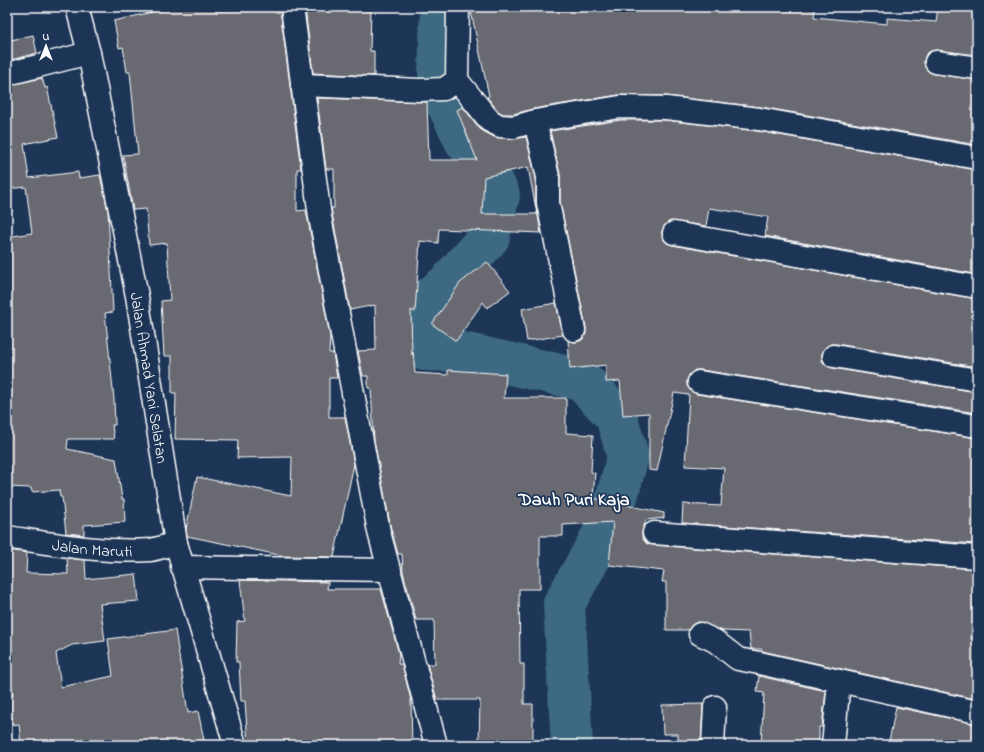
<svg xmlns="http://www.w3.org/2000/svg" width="984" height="752" font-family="'Indie Flower',sans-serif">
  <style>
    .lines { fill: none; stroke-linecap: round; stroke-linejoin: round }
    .river { stroke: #3d6982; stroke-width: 42 }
    .building { fill: #676971; stroke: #fff; fill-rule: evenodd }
    .minor-casing { stroke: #fff; stroke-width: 25 }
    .major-casing { stroke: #fff; stroke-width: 25 }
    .minor { stroke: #1d3557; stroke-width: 22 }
    .major { stroke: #1d3557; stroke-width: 22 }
    .labels { text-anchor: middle; stroke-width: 3.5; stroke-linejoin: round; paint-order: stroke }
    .street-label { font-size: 16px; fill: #fff; stroke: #1d3557 }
    .quarter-label { font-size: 18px; font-weight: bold; fill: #fff; stroke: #1d3557 }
  </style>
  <rect width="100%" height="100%" fill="#1d3557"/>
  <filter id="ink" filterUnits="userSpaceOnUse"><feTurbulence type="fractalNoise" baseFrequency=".025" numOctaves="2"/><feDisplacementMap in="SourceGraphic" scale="8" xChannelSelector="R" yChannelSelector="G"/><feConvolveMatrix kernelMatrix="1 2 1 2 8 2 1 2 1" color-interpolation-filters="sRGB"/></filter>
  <g filter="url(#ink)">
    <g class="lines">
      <!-- river -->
      <g class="river">
        <polyline points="439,74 441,7"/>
        <polyline points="444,97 466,142 486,167 499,195 489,237 448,284 433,296 418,324 425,350 454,351 582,380 616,416 628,456 618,493 607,527 564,604 572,745"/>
      </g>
    </g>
    <!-- building -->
    <g class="building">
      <polygon points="160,7 254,7 254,10 280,9 301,169 297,169 297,211 306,210 330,336 329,353 333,353 337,378 329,378 329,417 345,417 354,464 334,557 284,556 187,536 186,529 197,477 291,496 292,457 237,458 238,440 175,439 176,393 172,393 172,356 164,356 161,301 170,300 167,243 149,245 146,209 133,210 123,155 138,154 130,72 127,72 123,47 119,48 114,21 161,10"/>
      <polygon points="308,7 371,7 370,51 374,51 374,76 313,73 305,8"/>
      <polygon points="470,7 815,7 814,17 887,24 887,18 936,22 938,7 977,7 977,55 937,50 931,51 926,54 924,61 925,67 929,72 934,74 977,80 977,145 761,107 666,96 618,95 533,109 513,114 503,114 498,111 487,97 489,96"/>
      <polygon points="33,35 37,53 7,61 7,41"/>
      <polygon points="42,78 45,88 47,87 58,137 24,144 29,178 78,172 79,178 100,175 108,211 113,312 105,313 114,399 115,425 112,425 114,439 68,439 67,449 116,459 122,499 124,499 125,522 84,525 84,535 66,533 62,497 60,497 59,490 32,492 31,488 7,487 7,237 32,233 26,187 7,189 7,86"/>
      <path d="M317,98L427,102L429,160H477L457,110L463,107L480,129L494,137L513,139L526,137L536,178V205L541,233L439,229L438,243L420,241L415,312L411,310L412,355L413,352L415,373L448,375V370L506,374L504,398H566V433L593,435L591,472L595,473L593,498L664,513V518L646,520L642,532V538L647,544L653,545L976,569L971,639H977V680L975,699L762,651V649H751L749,632L723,631L699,622L693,624L688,630H666V582H662L664,571L609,565L613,522L563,525V536H540V589H519L520,664H524V704H533V745H479L480,700H437L427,664H435L434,620H416L403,572L402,554H398L391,529L374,440L371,388H368V376H363L358,351L376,350L375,305L350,310L331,208H334V169H326ZM528,167L537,214H482L484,177Z"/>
      <polygon points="621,120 665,120 757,131 977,170 977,258 975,274 765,236 768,217 709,208 706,226 670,221 665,225 662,231 662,237 666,242 672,245 977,299 977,367 836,344 830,344 825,348 822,354 822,361 826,365 832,368 977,392 977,413 701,370 695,370 690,374 687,380 687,386 691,391 697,394 977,438 977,544 682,523 683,504 721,506 724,468 685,466 689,395 674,393 657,471 649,470 649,413 623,415 620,381 606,382 606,365 570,369 568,340 576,342 582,340 586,334 586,327 560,202 560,174 550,131"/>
      <polygon points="487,262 510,291 487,308 483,302 456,341 432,324 460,283"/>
      <polygon points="556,303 563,335 527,341 522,309"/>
      <polygon points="7,550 27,553 26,573 68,574 67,558 85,560 86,579 136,574 139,601 100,604 105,641 72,645 56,653 61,687 113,676 108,639 175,630 188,713 198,711 205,745 21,745 19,724 13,725 8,697 13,696 7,649"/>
      <polygon points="240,580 328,582 327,589 381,589 399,654 398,664 402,664 411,700 412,745 248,745 245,701 241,701 239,662 236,662 237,622 245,621"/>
      <polygon points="759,676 826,691 822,727 819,727 819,745 761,745 764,693 757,692"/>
      <polygon points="703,704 701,745 678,745 678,734 663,734 662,705"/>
      <polygon points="896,707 977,724 972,745 910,745 889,741"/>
    </g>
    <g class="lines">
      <!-- minor casing -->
      <g class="minor-casing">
        <g id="minor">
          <polyline points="292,7 320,217 379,532 436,745"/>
          <polyline points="936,62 977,68"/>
          <polyline points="7,74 89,53"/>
          <polyline points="457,80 490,121 500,126 514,127 535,121 620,107 666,108 759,119 977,158"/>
          <polyline points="302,85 420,90 444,89 457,80 458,7"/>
          <polyline points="535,121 548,177 548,203 574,330"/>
          <polyline points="674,233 977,287"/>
          <polyline points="834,356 977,380"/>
          <polyline points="699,382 977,426"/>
          <polyline points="654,533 977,557"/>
          <path id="s1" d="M7,537C54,544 102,553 150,550C158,549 168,545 176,543"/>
          <polyline points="182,567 390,570"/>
          <polyline points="700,634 715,641 738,659 759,663 977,712"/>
          <polyline points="713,745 715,707"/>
          <polyline points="833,745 839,681"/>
        </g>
      </g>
      <!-- major casing -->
      <g class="major-casing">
        <g id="major">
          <path id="s2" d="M77,7L89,53L137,296L176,543L235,745"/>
        </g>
      </g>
      <!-- minor -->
      <use href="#minor" class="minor"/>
      <!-- major -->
      <use href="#major" class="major"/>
    </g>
  </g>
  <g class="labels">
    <!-- street labels -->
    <g class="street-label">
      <text dy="6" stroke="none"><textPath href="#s2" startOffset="378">Jalan Ahmad Yani Selatan</textPath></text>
      <text dy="6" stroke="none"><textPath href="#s1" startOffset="86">Jalan Maruti</textPath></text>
    </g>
    <!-- quarter labels -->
    <g class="quarter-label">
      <text x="574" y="505">Dauh Puri Kaja</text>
    </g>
  </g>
  <!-- margin -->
  <rect width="984" height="752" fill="none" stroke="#1d3557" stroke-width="24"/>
  <rect x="12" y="12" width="960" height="728" fill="none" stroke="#fff" stroke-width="1.5" filter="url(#ink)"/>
  <!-- north arrow -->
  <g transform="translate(46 46)" stroke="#1d3557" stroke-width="3" paint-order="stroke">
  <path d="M0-3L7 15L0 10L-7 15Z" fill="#ffffff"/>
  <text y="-6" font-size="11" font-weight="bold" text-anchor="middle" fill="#ffffff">U</text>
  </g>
</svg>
